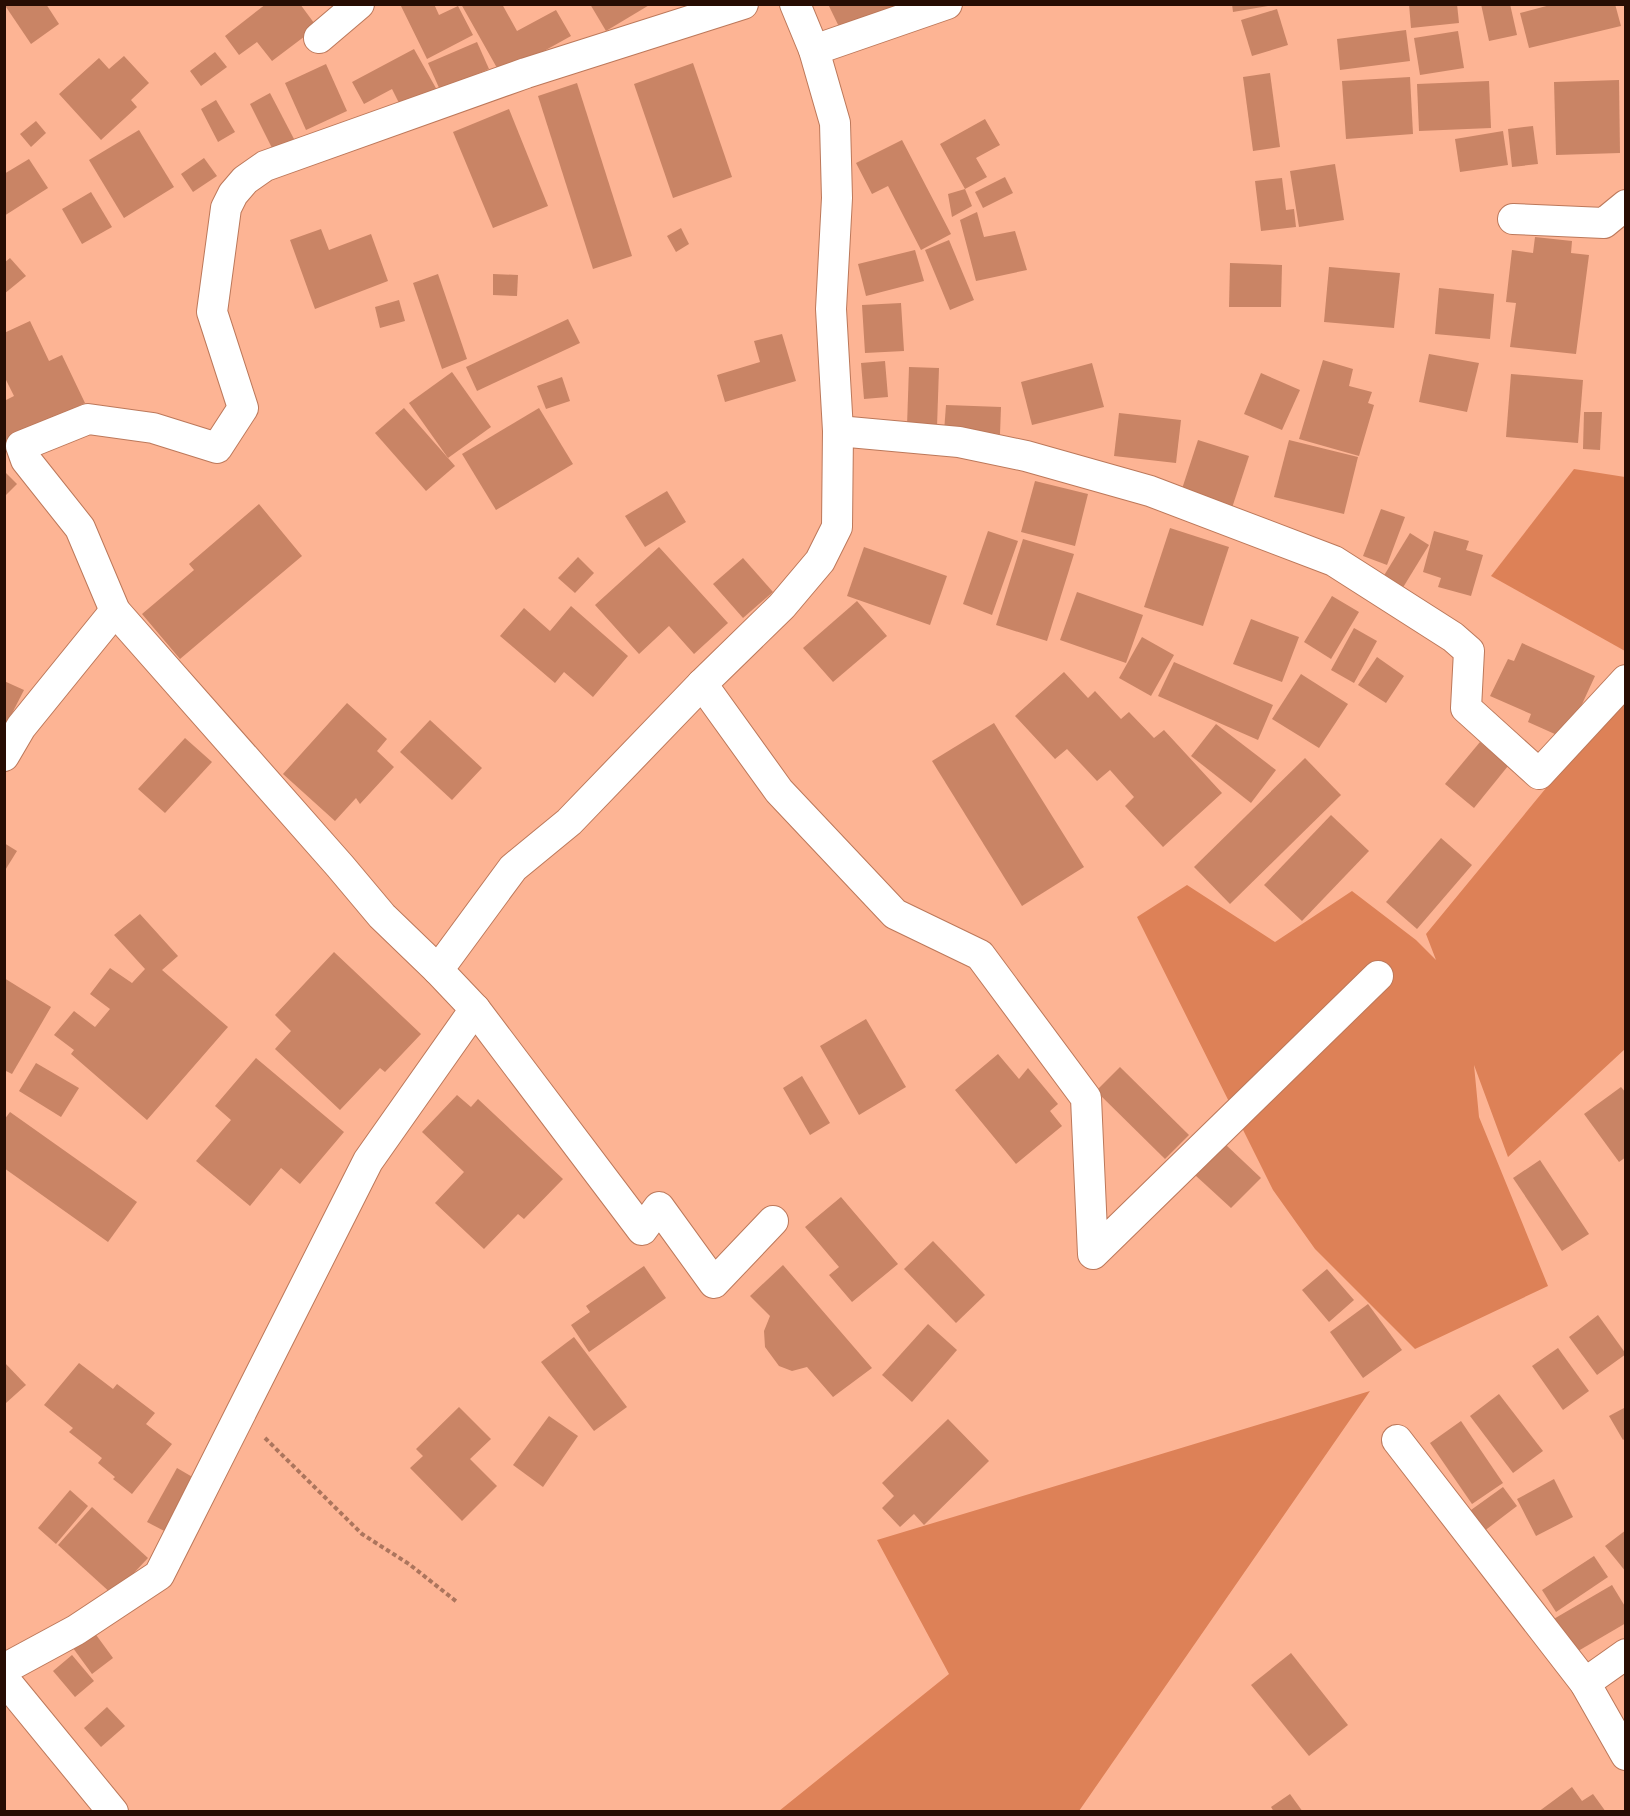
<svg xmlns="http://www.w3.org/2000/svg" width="1630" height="1816" font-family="'Playfair Display',serif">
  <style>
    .green { fill: #dd8157 }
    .building { fill: #c98465 }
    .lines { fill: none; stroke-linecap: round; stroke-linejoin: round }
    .street-casing { stroke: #bc785a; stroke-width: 32 }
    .path { stroke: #ac755d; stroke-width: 4; stroke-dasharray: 4.5 3; stroke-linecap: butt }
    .street { stroke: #fff; stroke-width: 30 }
  </style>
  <rect width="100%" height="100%" fill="#fdb494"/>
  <!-- green -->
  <g class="green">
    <polygon points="1574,469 1625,477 1625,651 1491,576"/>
    <polygon points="1625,692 1625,1049 1508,1157 1474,1065 1479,1117 1548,1286 1415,1349 1315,1249 1273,1190 1137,917 1187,885 1275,942 1352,891 1416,940 1436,960 1426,934"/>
    <polygon points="1370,1391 1079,1811 779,1811 949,1674 877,1540"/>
  </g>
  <!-- building -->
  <g class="building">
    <polygon points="4,4 46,4 59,24 31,44"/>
    <polygon points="266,4 300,4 317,27 272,61 257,42 239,55 225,36"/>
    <polygon points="400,4 434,4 439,15 458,6 473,35 427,59"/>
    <polygon points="461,4 502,4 517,31 556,10 571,36 501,75"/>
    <polygon points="590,4 651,4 606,31"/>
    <polygon points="828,4 908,4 843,35"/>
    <polygon points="1232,4 1268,4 1268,6 1233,12"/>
    <polygon points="1409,4 1457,4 1459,23 1411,28"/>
    <polygon points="1481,4 1510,4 1517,35 1489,41"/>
    <polygon points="1554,4 1615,4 1621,26 1529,48 1520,13"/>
    <polygon points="1277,9 1288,45 1252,56 1241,20"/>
    <polygon points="1406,30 1410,61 1340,70 1337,39"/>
    <polygon points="1458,31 1464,68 1420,75 1414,38"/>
    <polygon points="477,42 489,69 440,90 428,63"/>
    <polygon points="414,49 437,90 402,109 392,89 364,104 352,82"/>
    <polygon points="215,52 227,67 201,86 190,71"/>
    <polygon points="124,56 149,83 131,100 137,107 101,140 59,94 99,58 109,69"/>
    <polygon points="693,63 732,177 673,198 634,84"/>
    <polygon points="326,64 347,111 306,130 285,83"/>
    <polygon points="1270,73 1280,147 1253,151 1243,77"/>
    <polygon points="1410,77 1413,134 1346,139 1342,81"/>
    <polygon points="1619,80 1620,153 1556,155 1554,82"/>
    <polygon points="1489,81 1491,128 1419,131 1417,84"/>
    <polygon points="577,83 632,256 593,269 538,96"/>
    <polygon points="270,93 294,139 273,150 250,104"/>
    <polygon points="216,100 235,132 218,142 201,109"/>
    <polygon points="509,109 548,206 493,228 453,132"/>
    <polygon points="985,119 1000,145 976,158 987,177 965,189 940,144"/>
    <polygon points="36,121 46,133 31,147 20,134"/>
    <polygon points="1533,126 1538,164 1512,167 1508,129"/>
    <polygon points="139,130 174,187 124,218 89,160"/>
    <polygon points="1503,131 1508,165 1460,172 1455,139"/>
    <polygon points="902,140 951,234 921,250 888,186 872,194 856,163"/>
    <polygon points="204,158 217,176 193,192 181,174"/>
    <polygon points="29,159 48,188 4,216 4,174"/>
    <polygon points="1335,164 1344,220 1299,227 1290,171"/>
    <polygon points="1005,177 1013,193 983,208 975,192"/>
    <polygon points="1282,178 1286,210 1294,209 1296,227 1261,231 1255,181"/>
    <polygon points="965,189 972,206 952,217 948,194"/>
    <polygon points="91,192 112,227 82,244 62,209"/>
    <polygon points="977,212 984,237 1015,231 1027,270 976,281 960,220"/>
    <polygon points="681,228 689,244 676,252 667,236"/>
    <polygon points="321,229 329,250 371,234 388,281 315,309 290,240"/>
    <polygon points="1535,237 1572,241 1571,253 1589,255 1576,354 1510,347 1516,303 1506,302 1512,250 1533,253"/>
    <polygon points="949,240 974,300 950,310 925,250"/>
    <polygon points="915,250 924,281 866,296 858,264"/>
    <polygon points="10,258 26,276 4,294 4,263"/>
    <polygon points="1230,263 1282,265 1281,307 1229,307"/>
    <polygon points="1329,267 1400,273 1394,328 1324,322"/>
    <polygon points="438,274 467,359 442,369 413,283"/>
    <polygon points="493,274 518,275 517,296 493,295"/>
    <polygon points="1439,288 1494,294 1490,339 1435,334"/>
    <polygon points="399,300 405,321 380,328 375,307"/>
    <polygon points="901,303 904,351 865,353 862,305"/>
    <polygon points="568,319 580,343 477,391 466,367"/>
    <polygon points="30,321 49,361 62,355 85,403 4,441 4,401 14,396 4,376 4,333"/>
    <polygon points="782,334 796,381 725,402 717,375 760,362 754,341"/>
    <polygon points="1429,354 1479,363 1467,412 1419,402"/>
    <polygon points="1323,360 1353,369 1349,386 1372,392 1368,403 1374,405 1359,456 1299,439"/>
    <polygon points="885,361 888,397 864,399 861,363"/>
    <polygon points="1092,363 1104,407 1032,425 1021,382"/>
    <polygon points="909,367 939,368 937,427 907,426"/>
    <polygon points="452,372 491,427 448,458 409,403"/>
    <polygon points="1261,373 1300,390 1282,430 1244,414"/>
    <polygon points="1511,374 1583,380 1578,443 1506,437"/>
    <polygon points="562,377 570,401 546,409 537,386"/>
    <polygon points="946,405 1001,407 1000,434 944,432"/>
    <polygon points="404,408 455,466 426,491 375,433"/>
    <polygon points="539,408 573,464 496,510 462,454"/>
    <polygon points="1584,412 1602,412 1600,450 1583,449"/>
    <polygon points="1119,413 1181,420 1176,463 1114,456"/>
    <polygon points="1198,440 1249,456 1231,511 1180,495"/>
    <polygon points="1289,440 1358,457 1344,514 1274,497"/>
    <polygon points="4,471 17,484 4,497"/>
    <polygon points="1035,481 1088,494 1075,546 1021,532"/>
    <polygon points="667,491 686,522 645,547 625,516"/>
    <polygon points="259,504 302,556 180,659 142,614 194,570 189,564"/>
    <polygon points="1381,509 1405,517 1387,565 1363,556"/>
    <polygon points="1170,528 1229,547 1203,626 1144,607"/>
    <polygon points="988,531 1018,541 992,615 963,604"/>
    <polygon points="1434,531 1469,541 1466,550 1483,555 1471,596 1438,587 1441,578 1423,572"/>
    <polygon points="1410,533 1429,545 1399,594 1380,582"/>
    <polygon points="1023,539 1074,554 1047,641 996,625"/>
    <polygon points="659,547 728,623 694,654 669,626 639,654 595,605"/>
    <polygon points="864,547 947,576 930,625 847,596"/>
    <polygon points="578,557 594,573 575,593 558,578"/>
    <polygon points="743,558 773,592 743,618 713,584"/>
    <polygon points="1077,592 1143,615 1126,663 1060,640"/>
    <polygon points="1332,596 1359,612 1331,659 1304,642"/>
    <polygon points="857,601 887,636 833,682 803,648"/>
    <polygon points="571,606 628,656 593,697 564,672 555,683 500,636 524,608 550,631"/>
    <polygon points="1251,619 1299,637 1282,682 1233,664"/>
    <polygon points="1354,628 1377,641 1354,683 1331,670"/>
    <polygon points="1142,637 1174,655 1151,696 1119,678"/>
    <polygon points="1522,643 1595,676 1566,739 1528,722 1531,714 1490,696 1508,659 1514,661"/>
    <polygon points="1377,657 1404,676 1386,703 1358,685"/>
    <polygon points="1174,662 1273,705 1258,740 1158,696"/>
    <polygon points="1064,672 1088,698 1095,691 1121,719 1129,712 1154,738 1164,730 1222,793 1163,847 1125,806 1134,797 1110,770 1097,781 1067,749 1055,759 1015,716"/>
    <polygon points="1301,674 1348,704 1319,748 1272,719"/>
    <polygon points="4,681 24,690 4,729"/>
    <polygon points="347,703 387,739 377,751 394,767 360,804 356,798 335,821 283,774"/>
    <polygon points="430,720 482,768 452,800 400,752"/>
    <polygon points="994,723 1084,867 1022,906 932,761"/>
    <polygon points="1216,724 1276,770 1251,803 1191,756"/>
    <polygon points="185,738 212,762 165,813 138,789"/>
    <polygon points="1480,742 1508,766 1474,808 1445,784"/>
    <polygon points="1305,758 1341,795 1230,904 1194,867"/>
    <polygon points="1331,815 1369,851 1302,921 1264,885"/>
    <polygon points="1441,838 1472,865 1417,929 1386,902"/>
    <polygon points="4,843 17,851 4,872"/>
    <polygon points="140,914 178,956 162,970 228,1027 147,1120 71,1054 74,1050 54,1035 74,1011 95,1027 110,1009 90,994 110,968 132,983 145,969 114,935"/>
    <polygon points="334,952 421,1034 385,1072 380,1068 340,1110 275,1049 291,1031 275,1015"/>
    <polygon points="4,978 51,1007 12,1074 4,1070"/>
    <polygon points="866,1019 906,1087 859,1115 820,1046"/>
    <polygon points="998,1054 1019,1079 1028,1068 1058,1104 1050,1111 1062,1126 1016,1164 955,1090"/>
    <polygon points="256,1058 344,1132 300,1184 281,1168 250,1206 196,1161 231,1120 215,1106"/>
    <polygon points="36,1063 79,1088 61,1117 19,1091"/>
    <polygon points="1120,1067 1189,1135 1165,1159 1096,1091"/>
    <polygon points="802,1076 830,1123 810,1135 783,1088"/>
    <polygon points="1621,1087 1626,1093 1626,1157 1619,1162 1584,1114"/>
    <polygon points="457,1095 471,1107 478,1099 563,1179 524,1219 518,1214 484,1249 435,1203 464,1172 422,1132"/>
    <polygon points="10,1112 137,1202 108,1242 4,1168 4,1120"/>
    <polygon points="1225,1144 1261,1178 1231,1208 1195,1175"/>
    <polygon points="1540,1160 1589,1234 1562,1251 1513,1178"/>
    <polygon points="841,1197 898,1264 852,1302 829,1275 839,1267 805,1227"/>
    <polygon points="933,1241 985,1295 956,1323 904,1269"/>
    <polygon points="783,1265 872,1368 833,1397 807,1367 792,1371 779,1366 765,1347 764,1331 770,1316 750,1296"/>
    <polygon points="644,1266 666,1298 589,1352 571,1325 590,1312 586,1306"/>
    <polygon points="1327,1269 1354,1300 1329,1322 1302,1290"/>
    <polygon points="1368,1304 1402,1350 1363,1378 1330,1332"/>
    <polygon points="1598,1315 1626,1354 1597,1375 1569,1337"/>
    <polygon points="928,1324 957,1350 912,1402 882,1375"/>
    <polygon points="574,1337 627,1407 594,1431 541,1362"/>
    <polygon points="1558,1348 1589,1391 1563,1410 1532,1366"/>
    <polygon points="4,1362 26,1385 6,1403 4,1402"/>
    <polygon points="79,1363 113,1389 117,1384 155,1413 146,1424 172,1444 132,1494 113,1479 115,1477 98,1463 102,1458 69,1432 73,1428 44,1405"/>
    <polygon points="1499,1394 1543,1451 1513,1473 1470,1416"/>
    <polygon points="459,1407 491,1439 470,1459 497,1486 462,1521 410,1468 423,1456 416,1449"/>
    <polygon points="1624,1408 1626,1438 1623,1440 1609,1416"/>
    <polygon points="549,1416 578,1436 543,1487 513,1465"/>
    <polygon points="948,1419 989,1461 924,1525 914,1514 900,1527 882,1508 894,1496 882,1483"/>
    <polygon points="1461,1421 1503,1483 1472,1504 1430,1443"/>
    <polygon points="177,1468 201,1482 172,1535 147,1522"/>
    <polygon points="1554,1479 1573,1517 1536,1536 1517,1499"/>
    <polygon points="1503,1487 1517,1506 1479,1535 1464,1515"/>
    <polygon points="70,1490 88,1506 56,1544 38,1528"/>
    <polygon points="92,1507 148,1558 113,1595 58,1545"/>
    <polygon points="1626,1530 1626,1572 1605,1546"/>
    <polygon points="1594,1556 1608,1577 1556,1612 1542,1590"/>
    <polygon points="1612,1585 1626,1608 1626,1623 1573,1654 1552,1620"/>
    <polygon points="94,1632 113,1658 92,1674 73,1648"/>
    <polygon points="1291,1653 1348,1725 1309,1756 1251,1685"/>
    <polygon points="72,1655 94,1681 75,1697 53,1671"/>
    <polygon points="107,1707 125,1726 101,1747 84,1728"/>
    <polygon points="1572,1787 1582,1801 1593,1794 1606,1812 1538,1812"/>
    <polygon points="1290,1794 1303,1812 1274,1812 1271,1807"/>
  </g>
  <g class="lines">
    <!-- street casing -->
    <g class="street-casing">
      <g id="street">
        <polyline points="319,38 359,4"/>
        <polyline points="814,50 947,4"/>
        <polyline points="1513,219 1604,223 1626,205"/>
        <polyline points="838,431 959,442 1026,456 1150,491 1334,561 1453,637 1469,651 1466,708 1539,774 1626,680"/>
        <polyline points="702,684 779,791 895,914 980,955 1086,1098 1093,1254 1378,976"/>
        <polyline points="4,756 21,727 115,611"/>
        <polyline points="438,970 382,916 340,866 115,611 80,528 26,460 21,446 88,419 153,428 217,448 243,408 212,312 226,208 233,194 245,180 265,166 526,73 743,4"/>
        <polyline points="475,1009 642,1230 659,1207 714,1283 773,1221"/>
        <polyline points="1397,1440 1585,1683 1626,1755"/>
        <polyline points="4,1669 76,1630 159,1575 368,1161 475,1009 438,970 513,868 569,822 702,684 782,606 820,561 837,527 838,431 831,309 837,198 835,123 814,50 795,4"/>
        <polyline points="4,1679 113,1812"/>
        <polyline points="1585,1683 1626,1654"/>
      </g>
    </g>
    <!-- path -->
    <polyline class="path" points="265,1438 362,1534 409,1564 457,1602"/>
    <!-- street -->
    <use href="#street" class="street"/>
  </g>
  <!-- border -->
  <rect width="1630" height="1816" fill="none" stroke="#270d03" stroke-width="12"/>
</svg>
